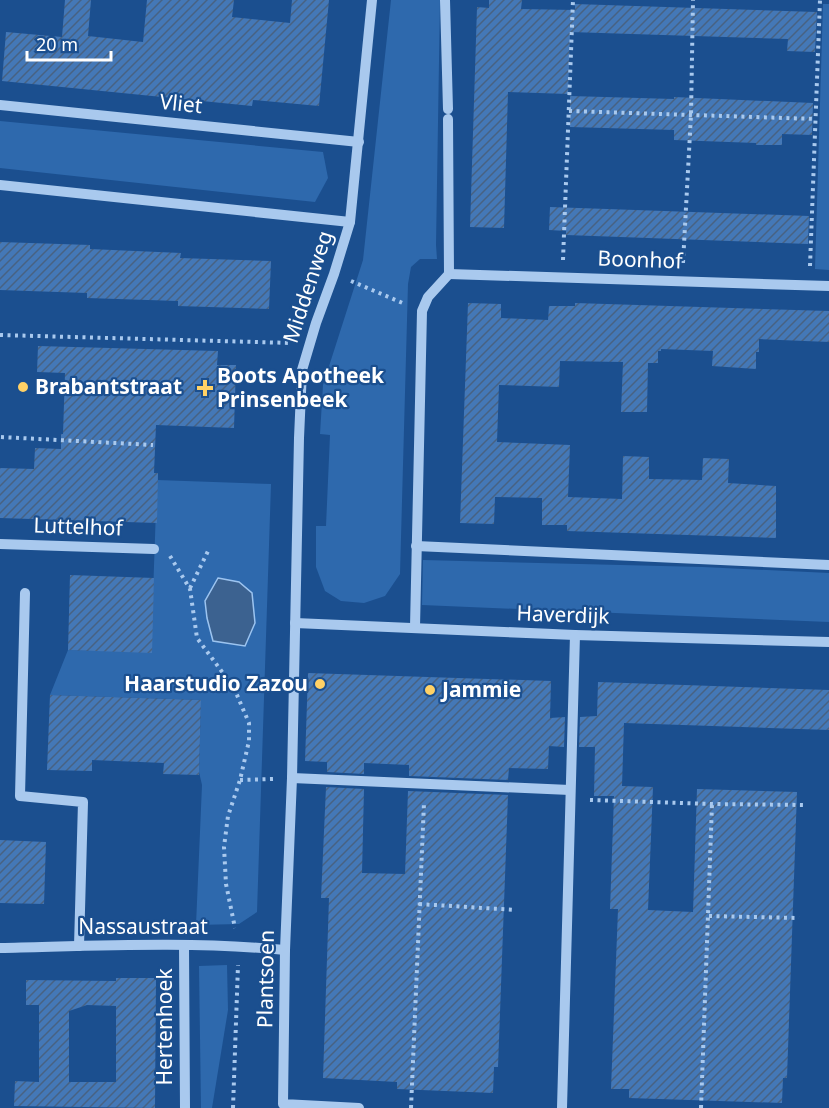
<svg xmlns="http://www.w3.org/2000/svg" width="829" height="1108" font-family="'Noto Sans',sans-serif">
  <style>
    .green { fill: #2e69ad }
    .water { fill: #3c6290; stroke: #9cc4f0; stroke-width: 1.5 }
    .building { fill: url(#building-hatch); fill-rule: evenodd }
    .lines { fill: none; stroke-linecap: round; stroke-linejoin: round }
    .path { stroke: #a9c9ee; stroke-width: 4; stroke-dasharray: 3 4.5; stroke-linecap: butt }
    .minor { stroke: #a9c9ee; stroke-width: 10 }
    .poi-dot { fill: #ffd166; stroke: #1b4f8f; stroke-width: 2 }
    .labels { text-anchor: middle; stroke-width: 4.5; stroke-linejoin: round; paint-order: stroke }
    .street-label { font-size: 21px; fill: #fff; stroke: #1b4f8f }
    .poi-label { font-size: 21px; font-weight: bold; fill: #fff; stroke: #1b4f8f; text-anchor: start }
  </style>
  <defs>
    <pattern id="building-hatch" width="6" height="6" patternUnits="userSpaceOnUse" patternTransform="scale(1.5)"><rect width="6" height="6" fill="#4478b7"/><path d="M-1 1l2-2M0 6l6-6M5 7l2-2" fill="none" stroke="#486282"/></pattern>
  </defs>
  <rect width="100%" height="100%" fill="#1b4f8f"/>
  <!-- green -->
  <g class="green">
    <polygon points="391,0 440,0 436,245 437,259 420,259 411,267 408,284 400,574 385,596 364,603 341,601 325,591 316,567 316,526 326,526 330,435 320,434 323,385 363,260"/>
    <polygon points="823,4 829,4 829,270 815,269"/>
    <polygon points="0,121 323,152 328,178 315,202 0,168"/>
    <polygon points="157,480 271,484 257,912 239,924 196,925 202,785 199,772 201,700 50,695 68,650 151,652"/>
    <polygon points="423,560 703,567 829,573 829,622 422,605"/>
    <polygon points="227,965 228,1010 212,1108 201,1108 199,966"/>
  </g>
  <!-- water -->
  <polygon class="water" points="218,578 239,582 252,593 255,623 245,646 213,641 207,618 205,601"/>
  <!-- building -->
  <g class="building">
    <polygon points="65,0 91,0 88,36 143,42 147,0 234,0 232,17 290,23 292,0 329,0 319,106 253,100 252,106 2,81 6,32 62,37"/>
    <polygon points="489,0 522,0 521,9 575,10 575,4 817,12 815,52 787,51 788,39 570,32 568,94 508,92 504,228 470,227 477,7 489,8"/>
    <polygon points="570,96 674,99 674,97 813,103 812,135 782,134 782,145 756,145 756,143 674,140 674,130 570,127"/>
    <polygon points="550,207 809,216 808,244 566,235 566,231 549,230"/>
    <polygon points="0,242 90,245 90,249 181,253 180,258 271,261 269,309 178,306 178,301 87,298 87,293 0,290"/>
    <polygon points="468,303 501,304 501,318 548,320 549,306 575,306 575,303 829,311 829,342 759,339 759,352 756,352 756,369 712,366 713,351 661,349 661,351 658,351 658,363 648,363 647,412 621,412 623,362 560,361 559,387 499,385 497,442 570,445 568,497 622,499 623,456 649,457 649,479 702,480 703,458 729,459 728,483 776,486 776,538 567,531 567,525 542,525 542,498 495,497 494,524 460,523"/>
    <polygon points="38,346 218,351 217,365 236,365 234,428 156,425 154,473 158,473 157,523 0,518 0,468 34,469 35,448 61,449 61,434 63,434 65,373 37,372"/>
    <polygon points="70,575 154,578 152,653 68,650"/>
    <polygon points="308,673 551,681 550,718 565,717 564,747 549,746 548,769 509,768 508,780 409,776 409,765 364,763 364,774 327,772 327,762 305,761"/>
    <polygon points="598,682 829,690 829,730 624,723 622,786 653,787 648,910 693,912 697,789 797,792 787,1078 783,1078 782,1103 629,1098 629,1089 611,1089 618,909 610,909 614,796 594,796 595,747 579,747 580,717 597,716"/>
    <polygon points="50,695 201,700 199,775 163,774 164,763 92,760 92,771 47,770"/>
    <polygon points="326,787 364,789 362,873 405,874 408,791 508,795 498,1067 494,1067 493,1093 397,1089 397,1082 323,1078 329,898 321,898"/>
    <polygon points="0,840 46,842 44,904 0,903"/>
    <path d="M116,978H156L155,1108L14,1106L15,1081L39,1082V1005H26V980L116,981ZM87,1005L116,1006V1082H69V1011Z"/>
  </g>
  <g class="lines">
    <!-- path -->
    <g class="path">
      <polyline points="569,111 816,119"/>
      <polyline points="563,260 573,0"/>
      <polyline points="683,263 691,115 693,0"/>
      <polyline points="810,266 820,0"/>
      <polyline points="351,281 405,304"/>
      <polyline points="0,335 292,343"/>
      <polyline points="1,437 153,445"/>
      <polyline points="170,556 190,589 197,638 234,688 249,723 249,741 240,780 228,816 224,847 226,884 235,928"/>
      <polyline points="190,588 208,551"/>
      <polyline points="240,780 274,779"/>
      <polyline points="590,800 712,804 805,805"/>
      <polyline points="419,904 516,910"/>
      <polyline points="709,916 799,918"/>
      <polyline points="233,1108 238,965"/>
      <polyline points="411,1108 424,803"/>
      <polyline points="701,1108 712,804"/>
    </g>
    <!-- minor -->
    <g class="minor">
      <polyline points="445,0 448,109"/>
      <polyline points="0,105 359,142"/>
      <polyline points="0,185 350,222"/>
      <polyline points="449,274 829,286"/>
      <polyline points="0,544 154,549"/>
      <polyline points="416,546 829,565"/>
      <polyline points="25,593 20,796 83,802 79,946"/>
      <polyline points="295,623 575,635 829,642"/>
      <polyline points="415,627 422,311 428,297 449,274 448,119"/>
      <polyline points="292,778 570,790"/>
      <polyline points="184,946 185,1108"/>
      <path d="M0,948C95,946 191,941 285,950"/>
      <polyline points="359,1108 283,1104 285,950 292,778 299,438 302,370 316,323 334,274 350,222 372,0"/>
      <polyline points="562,1108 575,635"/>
    </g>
  </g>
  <!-- markers -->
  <g class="poi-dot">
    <circle cx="23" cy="387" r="6"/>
    <path d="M202 379h6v6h6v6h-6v6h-6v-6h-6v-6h6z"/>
    <circle cx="320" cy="684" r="6"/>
    <circle cx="430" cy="690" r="6"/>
  </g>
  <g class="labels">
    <!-- street labels -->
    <g class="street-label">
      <text transform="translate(181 104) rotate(6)" y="7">Vliet</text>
      <text transform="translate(640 260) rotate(2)" y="7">Boonhof</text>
      <text transform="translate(308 287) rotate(-72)" y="7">Middenweg</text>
      <text transform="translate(78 527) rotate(2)" y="7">Luttelhof</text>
      <text transform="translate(563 615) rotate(2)" y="7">Haverdijk</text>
      <text x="143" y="934">Nassaustraat</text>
      <text transform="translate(266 979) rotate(-89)" y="7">Plantsoen</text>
      <text transform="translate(165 1027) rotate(-90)" y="7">Hertenhoek</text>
    </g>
    <!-- poi labels -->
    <g class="poi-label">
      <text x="217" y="383">Boots Apotheek<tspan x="217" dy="24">Prinsenbeek</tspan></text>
      <text x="35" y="394">Brabantstraat</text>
      <text x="308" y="691" text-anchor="end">Haarstudio Zazou</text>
      <text x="442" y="697">Jammie</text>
    </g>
  </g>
  <!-- scale -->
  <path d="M27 51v9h84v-9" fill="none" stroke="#ffffff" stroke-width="3"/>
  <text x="36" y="51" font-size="18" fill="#ffffff" stroke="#1b4f8f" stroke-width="4.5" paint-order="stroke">20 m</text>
</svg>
